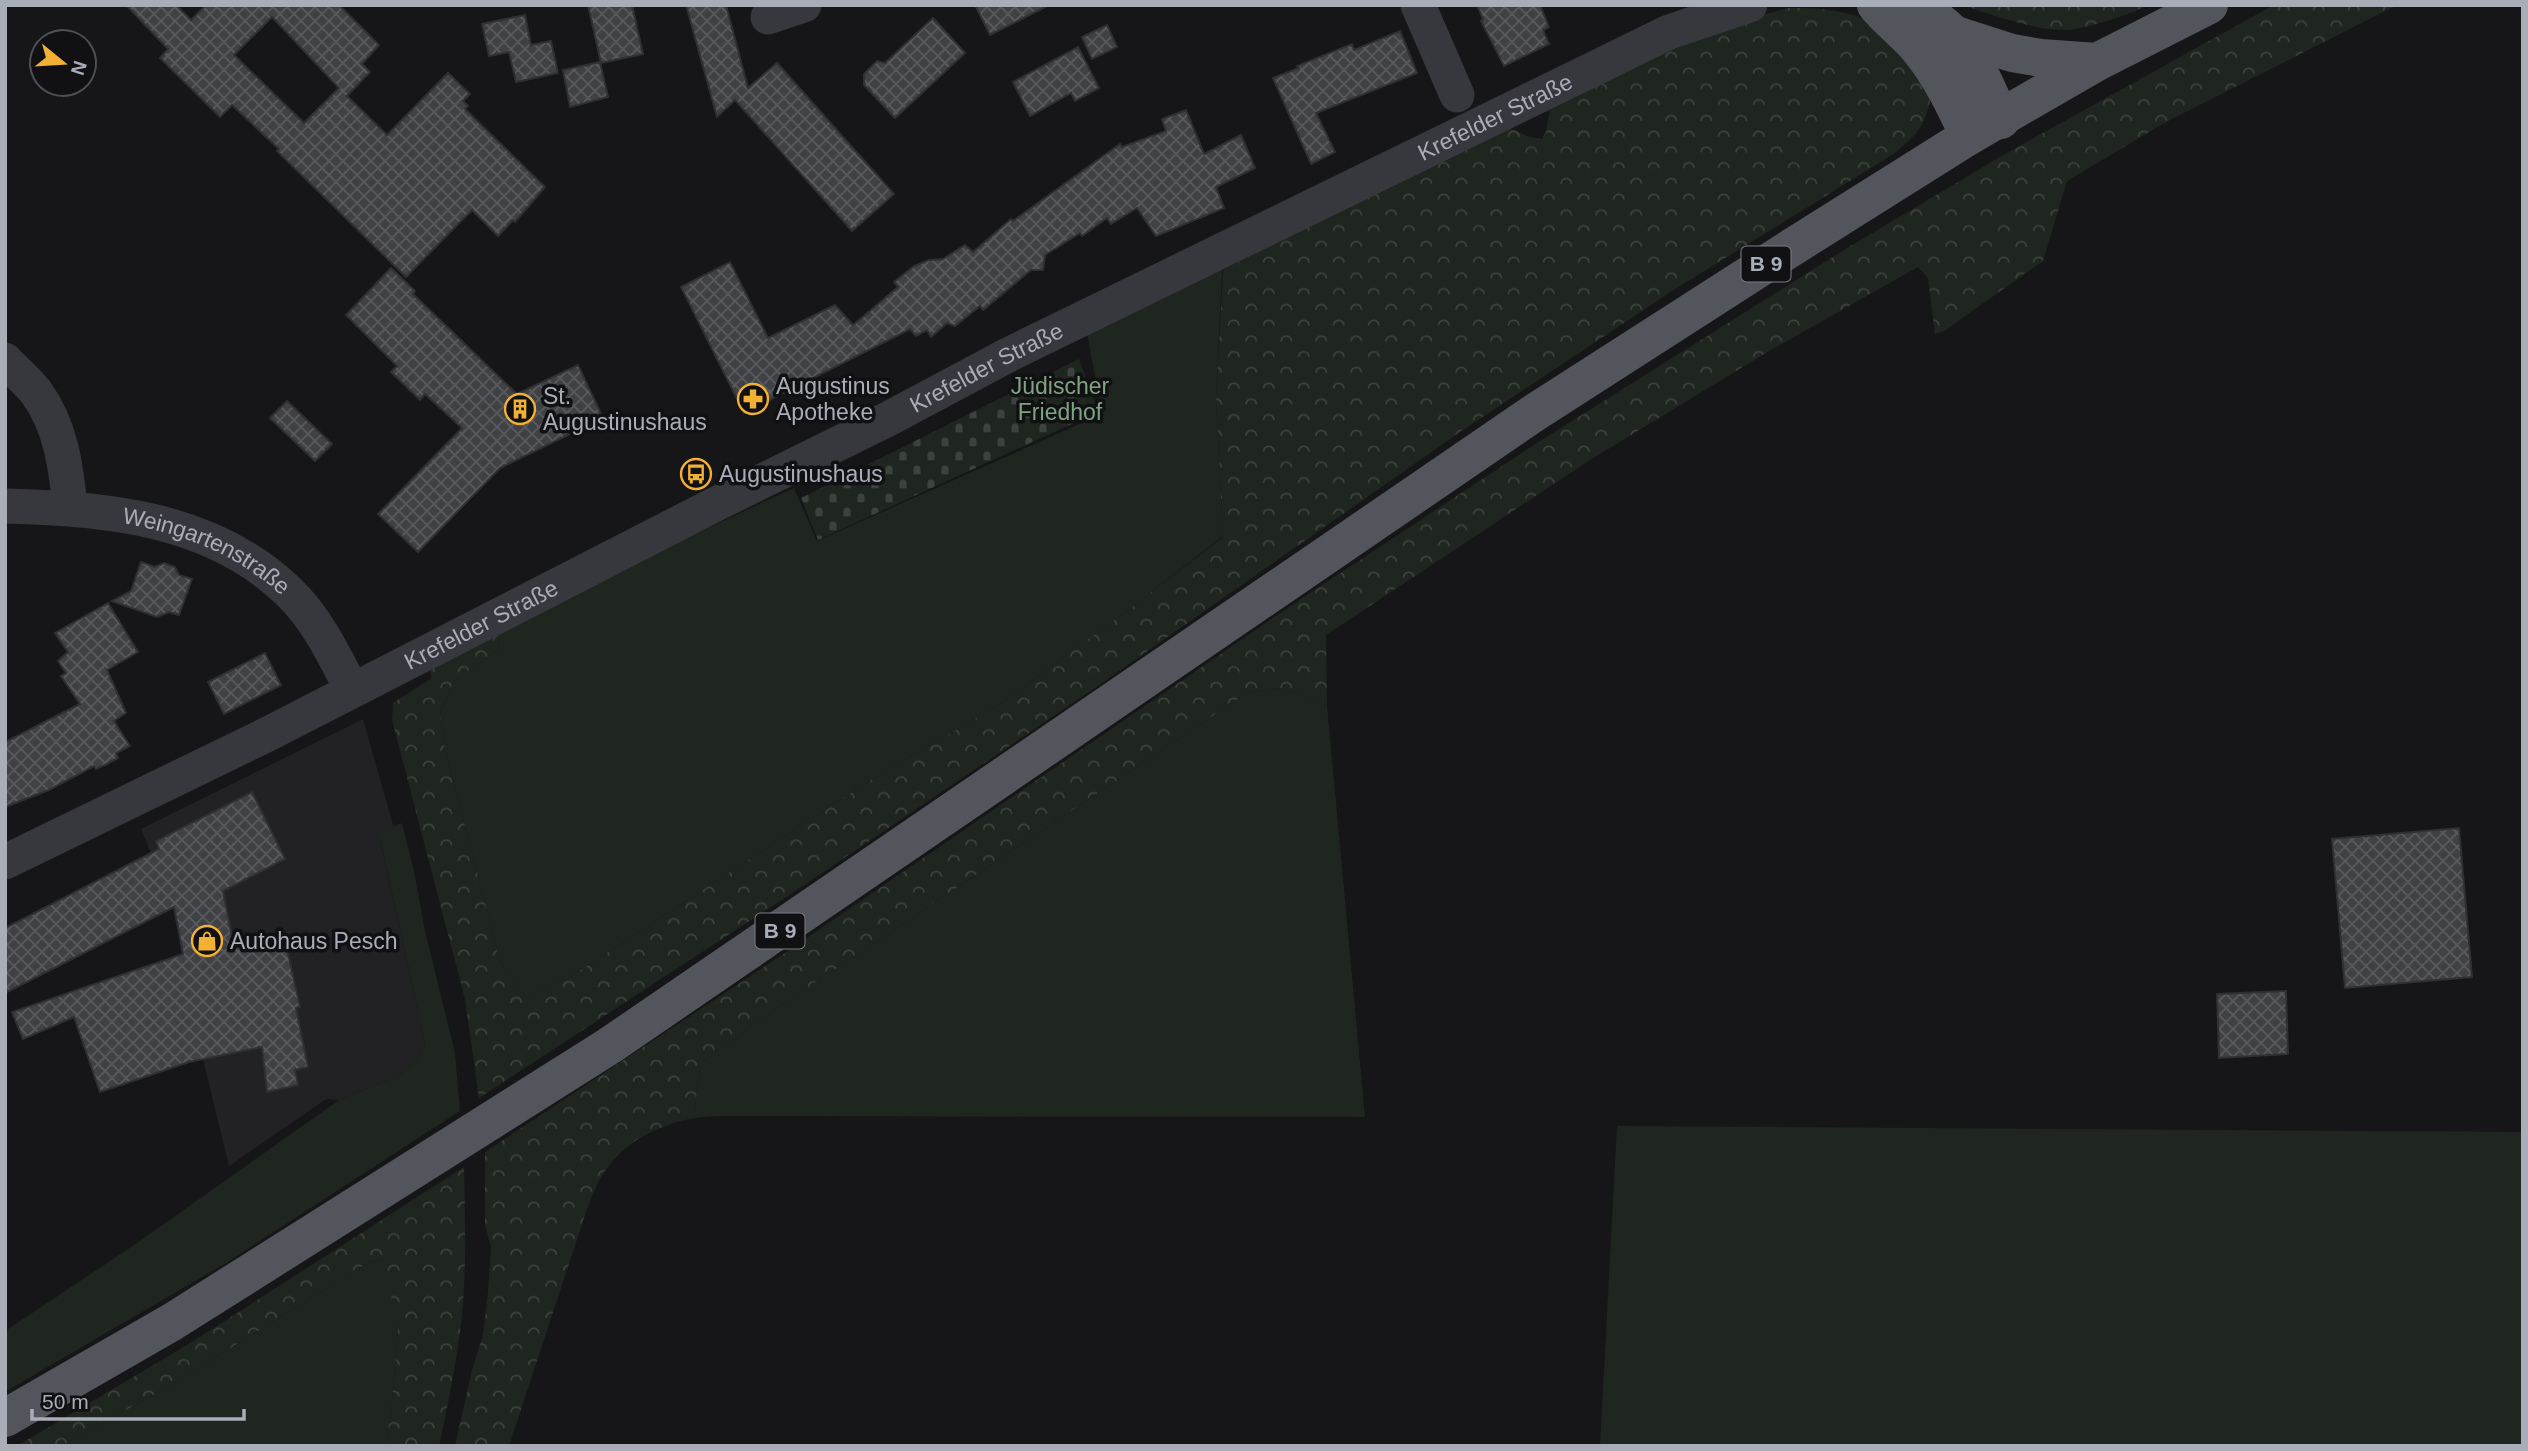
<svg xmlns="http://www.w3.org/2000/svg" width="2528" height="1451" font-family="Arial,sans-serif">
  <style>
    .built { fill: #222225 }
    .grass { fill: #1e261f }
    .forest { fill: url(#forest-crowns) }
    .cemetery { fill: url(#cemetery-stones) }
    .building { fill: url(#building-cross-hatch); stroke: #303034; stroke-width: 2; fill-rule: evenodd }
    .lines { fill: none; stroke-linecap: round; stroke-linejoin: round }
    .minor { stroke: #37383d; stroke-width: 35 }
    .major { stroke: #53555c; stroke-width: 38 }
    .labels { text-anchor: middle; stroke-width: 7; stroke-linejoin: round; paint-order: stroke }
    .shield { fill: #111113; stroke: #7b7e86; stroke-width: 2 }
    .shield-label { font-size: 21px; font-weight: bold; fill: #a8adb8 }
    .street-label { font-size: 23px; fill: #a8adb8; stroke: #111113 }
    .poi-label { font-size: 23px; fill: #a8adb8; stroke: #111113; text-anchor: start }
    .park-label { font-size: 23px; fill: #7fa381; stroke: #111113 }
  </style>
  <defs>
    <pattern id="forest-crowns" width="20" height="18" patternUnits="userSpaceOnUse" patternTransform="scale(1.75)"><rect width="20" height="18" fill="#1e261f"/><path d="M2 6a3 3 0 1 1 6 0M12 15a3 3 0 1 1 6 0" fill="none" stroke="#3c433d"/></pattern>
    <pattern id="cemetery-stones" width="16" height="16" patternUnits="userSpaceOnUse" patternTransform="scale(1.75)"><rect width="16" height="16" fill="#1e261f"/><path d="M2 7V4a2 2 0 0 1 4 0v3zM10 15v-3a2 2 0 0 1 4 0v3z" fill="#3c433d"/></pattern>
    <pattern id="building-cross-hatch" width="8" height="8" patternUnits="userSpaceOnUse" patternTransform="scale(1.75)"><rect width="8" height="8" fill="#404145"/><path d="M0 0l8 8M0 8l8-8" fill="none" stroke="#595a5e"/></pattern>
  </defs>
  <rect width="100%" height="100%" fill="#161618"/>
  <!-- built -->
  <polygon class="built" points="363,719 394,828 379,834 425,1043 417,1062 398,1076 339,1100 326,1099 229,1166 203,1059 173,905 141,829"/>
  <!-- grass -->
  <g class="grass">
    <polygon points="1223,254 1216,397 1223,536 1139,602 1000,704 869,781 567,979 525,997 501,964 445,750 440,713 454,681 499,649 497,626 794,488 817,541 1102,414 1087,333"/>
    <polygon points="1279,688 1327,705 1365,1117 718,1116 694,1118 700,1064 764,1017 1247,693"/>
    <polygon points="402,823 414,871 425,931 455,1053 460,1111 226,1263 5,1392 5,1331 137,1243 339,1100 398,1076 417,1062 425,1043 379,833"/>
    <polygon points="1617,1126 2523,1132 2523,1446 1600,1446"/>
    <polygon points="385,1260 398,1330 391,1415 385,1446 61,1446 166,1388 369,1262"/>
  </g>
  <!-- forest -->
  <g class="forest">
    <path d="M1964,5H2150C2129,14 2088,29 2066,30C2039,31 1990,15 1964,5Z"/>
    <path d="M2274,5H2397L2166,122L2067,181L2043,261L1944,331L1935,334L1928,278L1918,267L1769,351L1590,460L1326,635L1327,705L1279,688L1247,693L764,1017L700,1064L694,1118C656,1126 624,1141 603,1174C596,1184 592,1198 587,1209L509,1446H455L472,1370L483,1335L488,1292L491,1246L485,1225V1152L782,955L1289,607L1537,443L1844,250L2005,154Z"/>
    <path d="M1788,8C1820,8 1862,9 1886,34C1903,53 1917,76 1931,97C1925,127 1918,133 1895,153L1672,291L1460,432L1089,692L794,892L479,1098L465,999L392,720L393,703L432,678L427,664L497,626L499,649L454,681L440,713L445,750L501,964L525,997L567,979L869,781L1000,704L1139,602L1223,537L1216,397L1223,270L1506,126L1527,136L1542,139L1546,132L1551,103L1709,29Z"/>
    <path d="M464,1167C465,1219 467,1272 461,1324C456,1365 448,1405 439,1446H385L391,1414L398,1330L384,1260L369,1262L166,1388L61,1446H17L192,1342Z"/>
  </g>
  <!-- cemetery -->
  <polygon class="cemetery" points="1079,359 1098,412 818,540 801,498"/>
  <!-- building -->
  <g class="building">
    <path d="M126,5H176L191,20L206,5H339L379,45L362,64L370,72L347,96L387,135L448,73L470,94L463,101L468,106L465,109L545,187L515,222L513,220L498,236L472,210L406,277L277,151L279,149L232,105L220,117L160,58L168,49ZM272,17L339,88L304,123L234,55Z"/>
    <polygon points="588,5 632,5 643,54 601,63"/>
    <polygon points="686,5 726,5 748,88 777,63 894,194 852,231 735,100 717,117"/>
    <polygon points="975,5 1049,5 990,35"/>
    <polygon points="1477,5 1540,5 1549,27 1543,30 1549,44 1504,66 1481,21 1483,19"/>
    <polygon points="525,15 531,45 551,41 558,73 516,82 509,52 489,56 482,24"/>
    <polygon points="933,18 965,53 895,118 864,85 864,74 877,61 885,63"/>
    <polygon points="1107,25 1117,47 1092,59 1082,37"/>
    <polygon points="1400,31 1417,73 1316,113 1335,152 1311,164 1273,78 1299,68 1297,66 1352,44 1354,50"/>
    <polygon points="1078,47 1099,88 1075,101 1071,93 1030,116 1013,82"/>
    <polygon points="600,62 608,97 570,107 563,70"/>
    <polygon points="1186,110 1204,154 1241,135 1255,168 1216,187 1224,208 1156,236 1137,208 1111,224 1107,218 1082,236 1080,233 1045,255 1043,270 1031,270 983,310 980,306 955,326 947,323 931,337 927,330 916,336 910,329 744,413 681,287 730,262 768,338 835,305 853,325 898,287 894,282 914,266 929,260 943,259 965,245 973,252 1011,219 1013,221 1120,144 1122,147 1166,131 1162,119"/>
    <polygon points="391,268 415,291 413,294 517,394 578,365 603,418 500,468 418,552 378,514 462,428 425,394 420,400 391,372 397,366 346,315"/>
    <polygon points="287,401 332,444 315,461 270,418"/>
    <polygon points="141,562 155,567 164,563 175,567 179,575 192,579 179,615 169,612 157,617 112,601 131,591"/>
    <polygon points="108,603 138,652 107,670 126,713 114,721 130,746 116,753 118,758 107,764 96,769 94,766 49,790 5,807 5,742 80,704 61,676 66,673 58,661 68,652 55,633"/>
    <polygon points="265,653 281,685 224,714 208,682"/>
    <polygon points="252,792 285,859 223,891 234,947 284,935 300,1007 296,1008 308,1067 295,1070 298,1085 267,1092 262,1047 189,1062 100,1092 74,1017 23,1039 12,1012 183,954 174,907 5,993 5,928 159,849 156,841"/>
    <polygon points="2459,828 2472,977 2345,988 2332,839"/>
    <polygon points="2286,991 2288,1054 2219,1058 2217,994"/>
  </g>
  <g class="lines">
    <!-- minor -->
    <g class="minor">
      <polyline points="1418,5 1457,95"/>
      <polyline points="768,17 804,5"/>
      <path d="M5,360C15,371 27,381 36,392C61,426 66,467 70,507"/>
      <path id="s1" d="M5,506C105,508 213,518 289,592C317,619 334,655 352,690"/>
      <path id="s2" d="M5,862L268,734L712,506L890,418L1008,355L1669,32L1750,5"/>
    </g>
    <!-- major -->
    <g class="major">
      <path d="M1876,5C1889,21 1907,34 1919,49C1941,76 1955,106 1969,136"/>
      <path d="M1895,5C1956,9 1980,73 2001,120"/>
      <polyline points="1956,35 2012,53 2041,58 2097,62"/>
      <polyline points="5,1418 172,1322 609,1046 1534,413 1794,246 1969,136 2097,62 2209,5"/>
    </g>
  </g>
  <!-- icons -->
  <defs>
    <g id="pharmacy-ring" transform="scale(1.575)"><circle r="9.5" fill="#111113" stroke="#f2b134" stroke-width="1.5"/><path d="M-2-6h4v4h4v4h-4v4h-4v-4h-4v-4h4Z" fill="#f2b134"/></g>
    <g id="building-ring" transform="scale(1.575)"><circle r="9.5" fill="#111113" stroke="#f2b134" stroke-width="1.5"/><path d="M-4-6H4V6H1V3H-1V6H-4ZM-2.5-4.3h1.7v1.8h-1.7ZM.8-4.3h1.7v1.8H.8ZM-2.5-1h1.7V.8h-1.7ZM.8-1h1.7V.8H.8Z" fill="#f2b134"/></g>
    <g id="bus-ring" transform="scale(1.575)"><circle r="9.5" fill="#111113" stroke="#f2b134" stroke-width="1.5"/><path d="M-5-6H5V4H4V6H2V4H-2V6H-4V4H-5ZM-3.5-4V0h7V-4ZM-3.5 1.2v1.5H-2V1.2ZM2 1.2v1.5H3.5V1.2Z" fill="#f2b134"/></g>
    <g id="shop-ring" transform="scale(1.575)"><circle r="9.5" fill="#111113" stroke="#f2b134" stroke-width="1.5"/><path d="M-5-2.5h2.3a2.7 3.5 0 0 1 5.4 0H5L5.5 6h-11ZM-1.5-2.5h3a1.5 2.3 0 0 0-3 0Z" fill="#f2b134"/></g>
  </defs>
  <g fill-rule="evenodd">
    <use href="#pharmacy-ring" x="753" y="399"/>
    <use href="#building-ring" x="520" y="409"/>
    <use href="#bus-ring" x="696" y="474"/>
    <use href="#shop-ring" x="207" y="941"/>
  </g>
  <g class="labels">
    <!-- shield labels -->
    <g class="shield">
      <rect x="1741.5" y="246.5" width="49" height="35" rx="5"/>
      <rect x="755.5" y="913.5" width="49" height="35" rx="5"/>
    </g>
    <g class="shield-label">
      <text x="1766" y="271">B 9</text>
      <text x="780" y="938">B 9</text>
    </g>
    <!-- street labels -->
    <g class="street-label">
      <text dy="8" stroke="none"><textPath href="#s2" startOffset="1666">Krefelder Straße</textPath></text>
      <text dy="8" stroke="none"><textPath href="#s2" startOffset="1099">Krefelder Straße</textPath></text>
      <text dy="8" stroke="none"><textPath href="#s1" startOffset="210">Weingartenstraße</textPath></text>
      <text dy="8" stroke="none"><textPath href="#s2" startOffset="532">Krefelder Straße</textPath></text>
    </g>
    <!-- poi labels -->
    <g class="poi-label">
      <text x="776" y="394">Augustinus<tspan x="776" dy="26">Apotheke</tspan></text>
      <text x="543" y="404">St.<tspan x="543" dy="26">Augustinushaus</tspan></text>
      <text x="719" y="482">Augustinushaus</text>
      <text x="230" y="949">Autohaus Pesch</text>
    </g>
    <!-- park labels -->
    <g class="park-label">
      <text x="1060" y="394">Jüdischer<tspan x="1060" dy="26">Friedhof</tspan></text>
    </g>
  </g>
  <!-- border -->
  <rect width="2528" height="1451" fill="none" stroke="#a8adb8" stroke-width="14"/>
  <!-- north arrow -->
  <g transform="translate(63 63) rotate(108)"><circle r="33" fill="#111113" stroke="#4d4f55" stroke-width="2"/>
  <path d="M0-5L12 26L0 18L-12 26Z" fill="#f2b134"/>
  <text y="-10" font-size="19" font-weight="bold" text-anchor="middle" fill="#a8adb8">N</text>
  </g>
  <!-- scale -->
  <path d="M32 1409v10h212v-10" fill="none" stroke="#a8adb8" stroke-width="3.5"/>
  <text x="42" y="1409" font-size="21" fill="#a8adb8" stroke="#111113" stroke-width="5" paint-order="stroke">50 m</text>
</svg>
